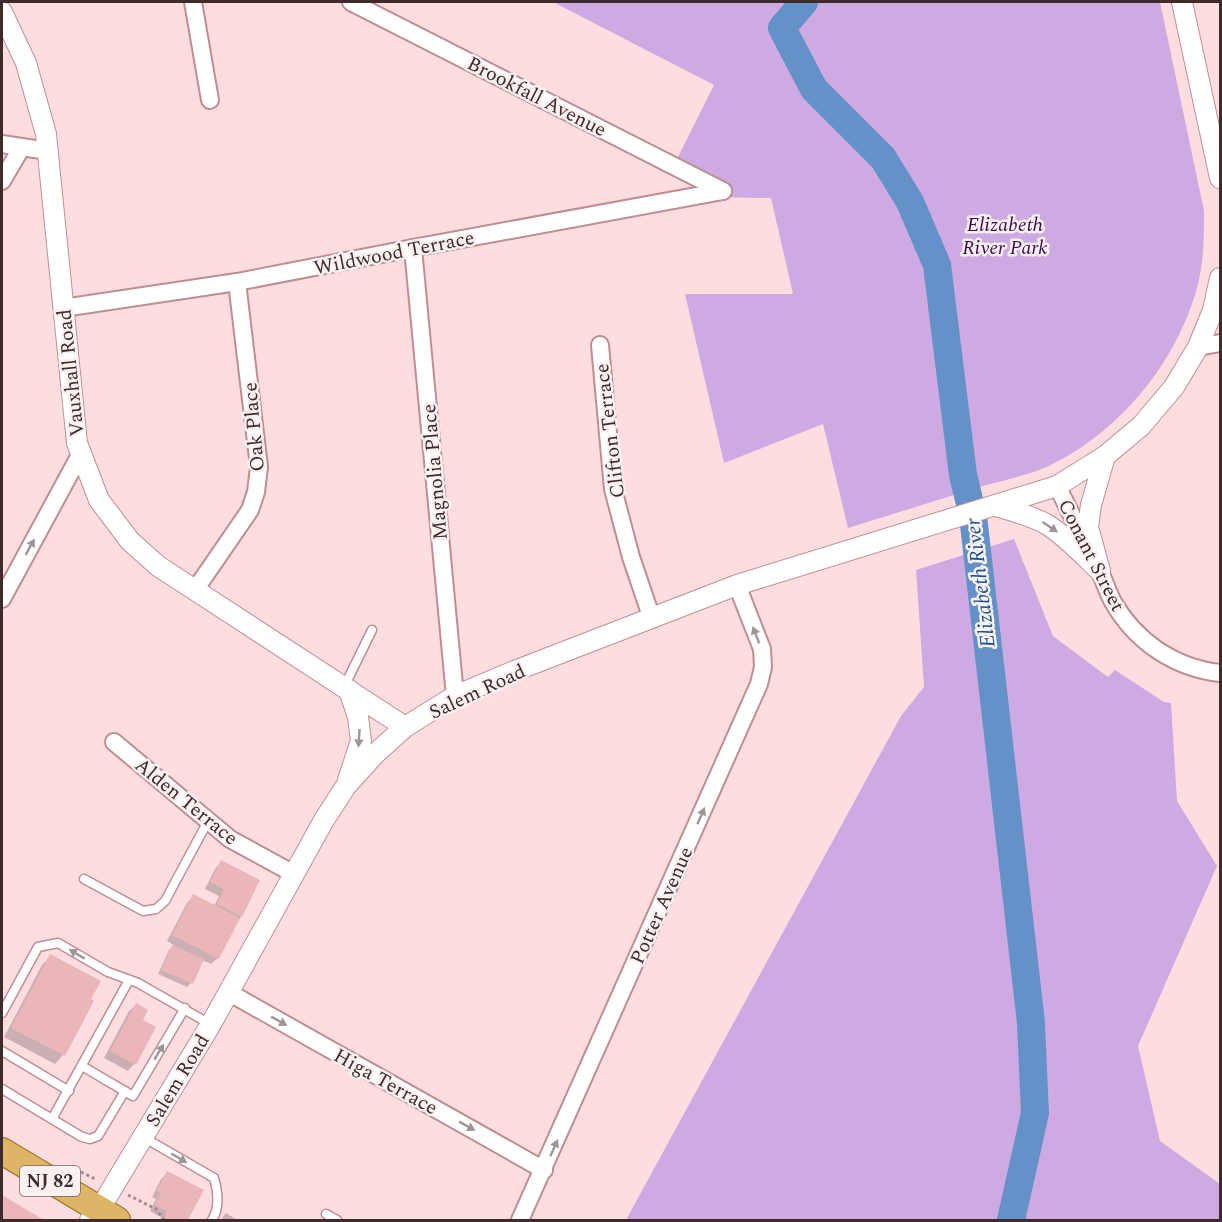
<svg xmlns="http://www.w3.org/2000/svg" width="1222" height="1222" font-family="Spectral,serif">
  <style>
    .green { fill: #ceaae2 }
    .shadow { fill: #0003 }
    .lines { fill: none; stroke-linecap: round; stroke-linejoin: round }
    .river { stroke: #6492c8; stroke-width: 28 }
    .building { fill: #eab6ba }
    .service-casing { stroke: #c08e92; stroke-width: 11 }
    .minor-casing { stroke: #c08e92; stroke-width: 20 }
    .tertiary-casing { stroke: #c08e92; stroke-width: 22 }
    .primary-casing { stroke: #97640f; stroke-width: 28 }
    .path { stroke: #a68a8d; stroke-width: 3; stroke-dasharray: 3 3; stroke-linecap: butt }
    .service { stroke: #fff; stroke-width: 8 }
    .minor { stroke: #fff; stroke-width: 16 }
    .tertiary { stroke: #fff; stroke-width: 20 }
    .primary { stroke: #ddb566; stroke-width: 26 }
    .oneway { fill: #9f9496 }
    .labels { text-anchor: middle; stroke-width: 5; stroke-linejoin: round; paint-order: stroke }
    .shield { fill: #fcf1f1; stroke: #786667; stroke-width: 1.5 }
    .shield-label { font-size: 18px; font-weight: bold; fill: #3f2a2c }
    .street-label { font-size: 20px; fill: #3f2a2c; stroke: #fcf1f1 }
    .park-label { font-size: 20px; font-style: italic; fill: #3e0953; stroke: #fcf1f1 }
    .water-label { font-size: 21px; font-style: italic; fill: #115396; stroke: #fcf1f1 }
  </style>
  <rect width="100%" height="100%" fill="#fedde0"/>
  <!-- green -->
  <g class="green">
    <path d="M553,2H1160L1204,211C1204,235 1204,260 1198,284C1178,361 1121,431 1049,466C1029,475 1004,480 983,486C938,500 893,514 848,528L823,424L724,463L685,294H793L771,198L704,197L673,167L714,85Z"/>
    <polygon points="1014,539 1053,636 1108,677 1115,670 1164,702 1171,703 1177,801 1217,866 1138,1046 1160,1141 1220,1184 1220,1220 626,1220 901,716 924,687 916,570"/>
  </g>
  <!-- shadow -->
  <g class="shadow">
    <polygon points="221,862 241,916 218,958 211,964 202,960 191,983 187,987 158,974 169,950 174,945 167,941 187,903 194,896 214,906 219,896 205,889 215,869"/>
    <polygon points="51,956 63,1055 55,1064 4,1037 42,965"/>
    <polygon points="136,1005 141,1021 154,1028 134,1064 128,1071 104,1058 129,1011"/>
    <polygon points="167,1173 202,1190 186,1220 160,1220 162,1218 150,1211 156,1199 152,1197 161,1179"/>
    <polygon points="2,1197 40,1220 2,1220"/>
    <polygon points="226,1213 237,1220 221,1220"/>
  </g>
  <g class="lines">
    <!-- river -->
    <polyline class="river" points="804,2 782,28 814,89 883,158 910,202 937,265 963,475 973,516 1031,1023 1035,1113 1011,1220"/>
  </g>
  <!-- building -->
  <g class="building">
    <polygon points="221,860 260,880 242,917 217,904 224,889 210,882"/>
    <polygon points="193,894 240,918 219,959 172,935"/>
    <polygon points="172,945 204,959 193,984 161,970"/>
    <polygon points="50,954 101,981 91,999 94,1001 65,1056 11,1028"/>
    <polygon points="136,1003 148,1010 143,1020 156,1027 136,1065 110,1051"/>
    <polygon points="167,1171 204,1190 188,1220 171,1220 164,1217 167,1211 155,1205 161,1193 157,1190"/>
    <polygon points="2,1195 44,1220 2,1220"/>
  </g>
  <g class="lines">
    <!-- service casing -->
    <g class="service-casing">
      <g id="service">
        <polyline points="344,687 372,630"/>
        <polyline points="84,879 143,911 156,909 165,901 208,821"/>
        <polyline points="2,1013 38,947 58,943 108,972 138,983 210,1024"/>
        <polyline points="2,1051 69,1091"/>
        <polyline points="82,1066 133,1096 185,1008"/>
        <polyline points="2,1089 82,1137 90,1139 98,1136 125,1091"/>
        <polyline points="52,1119 129,980"/>
        <path d="M143,1137L214,1178C218,1192 220,1208 212,1220"/>
        <polyline points="326,1214 337,1220"/>
      </g>
    </g>
    <!-- minor casing -->
    <g class="minor-casing">
      <g id="minor">
        <polyline points="193,2 210,100"/>
        <polyline points="351,2 723,191"/>
        <polyline points="2,144 48,151"/>
        <polyline points="2,181 22,147"/>
        <polyline points="413,248 455,696"/>
        <polyline points="63,308 237,282 413,248 723,191"/>
        <polyline points="600,345 613,489 631,557 652,619"/>
        <polyline points="1198,347 1220,343"/>
        <path d="M1057,486C1071,513 1084,541 1098,568C1104,579 1107,591 1113,602C1136,642 1175,668 1220,673"/>
        <polyline points="195,590 250,510 256,492 259,467 237,282"/>
        <polyline points="2,599 81,453"/>
        <polyline points="114,742 230,839 294,874"/>
        <polyline points="228,992 544,1170"/>
        <polyline points="520,1220 759,684 763,667 762,649 737,585"/>
      </g>
    </g>
    <!-- tertiary casing -->
    <g class="tertiary-casing">
      <g id="tertiary">
        <polyline points="1182,2 1220,178"/>
        <polyline points="2,12 26,63 46,134 77,443 99,500 130,541 158,566 405,727"/>
        <path d="M996,506C1012,511 1030,515 1046,524C1066,536 1083,555 1100,571"/>
        <polyline points="1100,571 1088,527 1091,505 1105,456"/>
        <polyline points="348,780 361,741 358,717 349,690"/>
        <polyline points="90,1220 99,1210 211,1024 324,820 346,786 375,754 405,727 455,696 517,670 737,585 1057,486 1105,456 1141,426 1174,387 1198,347 1213,310 1220,278"/>
      </g>
    </g>
    <!-- primary casing -->
    <g class="primary-casing">
      <polyline id="primary" points="2,1151 117,1220"/>
    </g>
    <!-- path -->
    <g class="path">
      <polyline points="81,1172 97,1180"/>
      <polyline points="128,1195 156,1209 164,1220"/>
    </g>
    <!-- service -->
    <use href="#service" class="service"/>
    <!-- minor -->
    <use href="#minor" class="minor"/>
    <!-- tertiary -->
    <use href="#tertiary" class="tertiary"/>
    <!-- primary -->
    <use href="#primary" class="primary"/>
  </g>
  <!-- one-way arrows -->
  <defs><path id="oneway-solid" d="M-6-.8H1V-3.2L6.5 0L1 3.2V.8H-6Z" transform="scale(1.5)"/></defs>
  <g class="oneway">
    <use href="#oneway-solid" transform="translate(1050 527) rotate(34)"/>
    <use href="#oneway-solid" transform="translate(30 547) rotate(-61)"/>
    <use href="#oneway-solid" transform="translate(756 635) rotate(-111)"/>
    <use href="#oneway-solid" transform="translate(359 738) rotate(94)"/>
    <use href="#oneway-solid" transform="translate(701 816) rotate(-66)"/>
    <use href="#oneway-solid" transform="translate(77 954) rotate(-149)"/>
    <use href="#oneway-solid" transform="translate(279 1021) rotate(29)"/>
    <use href="#oneway-solid" transform="translate(159 1052) rotate(-59)"/>
    <use href="#oneway-solid" transform="translate(467 1126) rotate(29)"/>
    <use href="#oneway-solid" transform="translate(554 1148) rotate(-66)"/>
    <use href="#oneway-solid" transform="translate(179 1158) rotate(30)"/>
  </g>
  <g class="labels">
    <!-- shield labels -->
    <rect class="shield" x="20" y="1166" width="60" height="30" rx="4.5"/>
    <g class="shield-label">
      <text x="50" y="1187">NJ 82</text>
    </g>
    <!-- street labels -->
    <g class="street-label">
      <text transform="translate(537 96) rotate(27)" y="7">Brookfall Avenue</text>
      <text transform="translate(394 252) rotate(-11)" y="7">Wildwood Terrace</text>
      <text transform="translate(70 373) rotate(-96)" y="7">Vauxhall Road</text>
      <text transform="translate(253 427) rotate(-95)" y="7">Oak Place</text>
      <text transform="translate(609 431) rotate(-97)" y="7">Clifton Terrace</text>
      <text transform="translate(434 472) rotate(-95)" y="7">Magnolia Place</text>
      <text transform="translate(1092 555) rotate(63)" y="7">Conant Street</text>
      <text transform="translate(477 691) rotate(-25)" y="7">Salem Road</text>
      <text transform="translate(187 801) rotate(39)" y="7">Alden Terrace</text>
      <text transform="translate(661 905) rotate(-66)" y="7">Potter Avenue</text>
      <text transform="translate(177 1080) rotate(-59)" y="7">Salem Road</text>
      <text transform="translate(386 1081) rotate(29)" y="7">Higa Terrace</text>
    </g>
    <!-- park labels -->
    <g class="park-label">
      <text x="1005" y="231">Elizabeth<tspan x="1005" dy="23">River Park</tspan></text>
    </g>
    <!-- water labels -->
    <g class="water-label">
      <text transform="translate(980 583) rotate(-97)" y="7">Elizabeth River</text>
    </g>
  </g>
  <!-- border -->
  <rect width="1222" height="1222" fill="none" stroke="#3f2a2c" stroke-width="6"/>
</svg>
